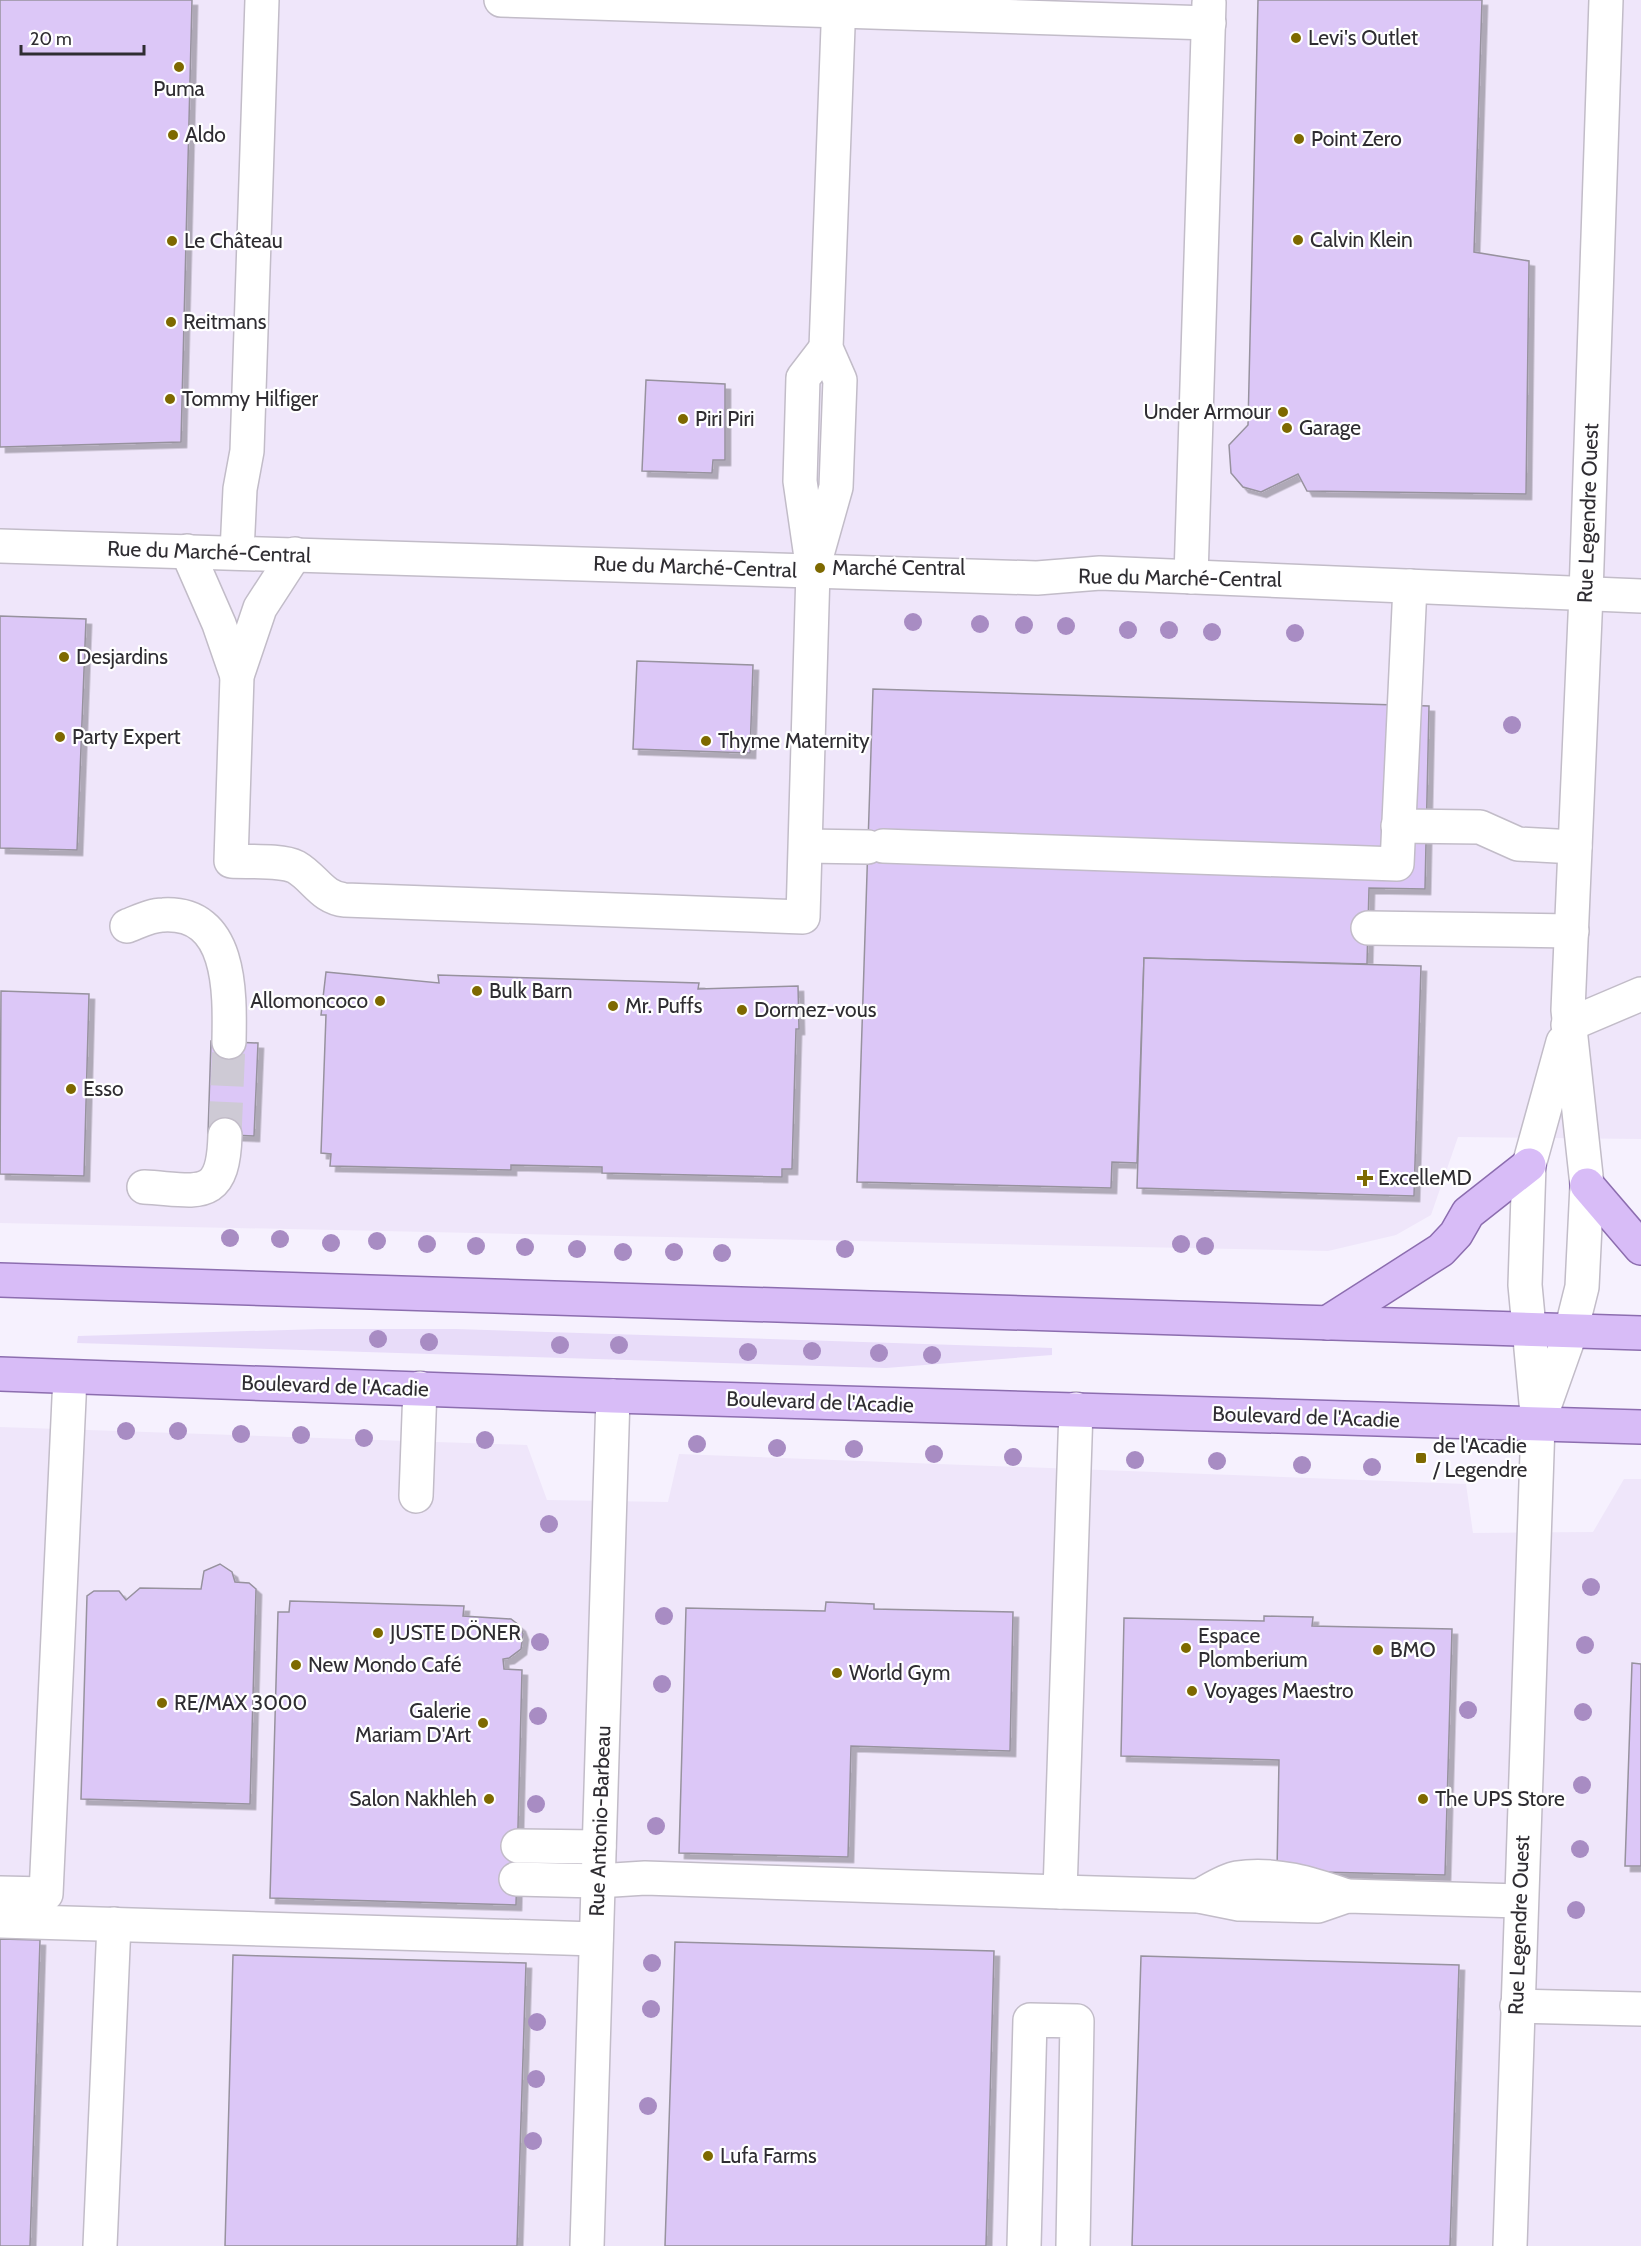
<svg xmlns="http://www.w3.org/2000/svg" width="1641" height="2246" font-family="Cabin,sans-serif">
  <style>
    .built { fill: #efe6fa }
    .green { fill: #e8dcf9 }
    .building { fill: #dcc7f7; stroke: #97929e; stroke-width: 1.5; filter: url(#shadow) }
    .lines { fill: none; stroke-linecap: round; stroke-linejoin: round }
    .minor-tunnel { stroke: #cecad5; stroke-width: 33; stroke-dasharray: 33 16; stroke-linecap: butt }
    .minor-casing { stroke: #c2bcc8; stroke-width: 36 }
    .major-casing { stroke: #8c6daf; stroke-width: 36 }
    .minor { stroke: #fff; stroke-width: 33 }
    .major { stroke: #d8bcf7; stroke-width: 33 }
    .tree { fill: #a88cc3 }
    .poi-dot { fill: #7e6900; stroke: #fff; stroke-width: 2 }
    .labels { text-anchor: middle; stroke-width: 4.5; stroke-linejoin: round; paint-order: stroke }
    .poi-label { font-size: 21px; fill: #2f2d32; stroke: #fff; text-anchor: start }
    .street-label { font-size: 21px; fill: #2f2d32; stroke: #fff }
  </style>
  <defs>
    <filter id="shadow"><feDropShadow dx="5.5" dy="5.5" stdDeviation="0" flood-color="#0004"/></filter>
  </defs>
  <rect width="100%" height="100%" fill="#f6f1fe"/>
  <!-- built -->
  <g class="built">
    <polygon points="0,0 1641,0 1641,1139 1458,1137 1431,1215 1396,1235 1328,1251 0,1223"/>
    <polygon points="0,1427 527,1445 547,1500 668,1502 679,1454 1466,1484 1473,1533 1593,1532 1624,1479 1641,1479 1641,2246 0,2246"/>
  </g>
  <!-- green -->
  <polygon class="green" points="321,1329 456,1329 1052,1348 1052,1355 886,1368 77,1343 78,1336"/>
  <!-- building -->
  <g class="building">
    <polygon points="0,0 192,0 181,442 0,447"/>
    <polygon points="1258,0 1482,0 1474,252 1529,261 1526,494 1307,491 1298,474 1261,492 1243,487 1231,473 1229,445 1248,425"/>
    <polygon points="646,380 725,384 725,460 713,460 712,473 642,471"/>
    <polygon points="0,616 86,619 77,850 0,848"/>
    <polygon points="637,661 753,665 750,753 633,749"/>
    <polygon points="873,689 1429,706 1425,889 1369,888 1367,964 1144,958 1137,1163 1112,1162 1111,1188 857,1182"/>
    <polygon points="1144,958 1421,966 1414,1196 1137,1188"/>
    <polygon points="326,972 439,983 438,975 699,983 698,989 798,986 799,1029 796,1029 792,1169 782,1169 782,1177 602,1173 602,1167 511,1165 511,1170 330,1166 331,1154 321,1153 326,1015 321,1015"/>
    <polygon points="1,991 89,994 84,1176 0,1174"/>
    <polygon points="211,1041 258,1043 254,1136 208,1134"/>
    <polygon points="220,1564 232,1572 235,1582 249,1583 256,1589 250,1804 81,1799 87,1596 94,1591 119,1591 126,1600 140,1588 201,1589 204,1571"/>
    <polygon points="290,1601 464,1606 463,1616 511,1619 520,1626 523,1634 521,1649 509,1658 503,1659 504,1669 522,1670 516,1905 270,1898 278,1612 289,1612"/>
    <polygon points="826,1602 874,1604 874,1609 1013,1612 1010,1751 851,1746 848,1857 679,1853 686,1608 825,1611"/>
    <polygon points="1264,1616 1313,1617 1312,1626 1452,1629 1445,1875 1277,1871 1279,1760 1121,1756 1124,1618 1264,1621"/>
    <polygon points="1632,1663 1641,1664 1641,1866 1625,1866"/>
    <polygon points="0,1939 40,1940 30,2246 0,2246"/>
    <polygon points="675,1942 994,1951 986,2246 665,2246"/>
    <polygon points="233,1955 526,1963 517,2246 225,2246"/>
    <polygon points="1141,1956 1459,1965 1450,2246 1132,2246"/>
  </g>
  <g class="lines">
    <!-- minor-tunnel -->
    <polyline class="minor-tunnel" points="225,1135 229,1042"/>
    <!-- minor casing -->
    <g class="minor-casing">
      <g id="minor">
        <polyline points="501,0 1209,23"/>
        <polyline points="0,546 1037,578 1100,573 1641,596"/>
        <polyline points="187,551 219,624 237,676"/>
        <polyline points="237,552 240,489 247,451 262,0"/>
        <path d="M295,554L260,608L237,676L231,861C248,862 282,860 296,867C315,878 322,898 345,900L803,917L813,571L800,481L803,378L826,348"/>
        <polyline points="816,558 836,487 840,380 826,348 839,0"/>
        <polyline points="1191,577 1209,3"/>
        <polyline points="1398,826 1480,827 1518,844 1575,847"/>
        <polyline points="806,846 868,847"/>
        <polyline points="883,846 1397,864 1410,586"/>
        <path d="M127,926C138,922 151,915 163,915C232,911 230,992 229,1042"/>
        <polyline points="1368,928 1572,931"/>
        <polyline points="1568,1025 1641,994"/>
        <path d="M144,1187C199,1190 223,1203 225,1135"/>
        <polyline points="1538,1424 1571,1331 1582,1287 1587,1185 1568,1010 1586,594 1606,0"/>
        <polyline points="416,1496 420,1388"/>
        <polyline points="518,1846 599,1847"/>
        <polyline points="516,1879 598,1881 645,1878 1060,1892 1076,1409"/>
        <polyline points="1060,1892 1199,1896 1239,1904 1318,1906 1347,1896 1520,1901"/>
        <polyline points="0,1893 46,1894 70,1377"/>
        <path d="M1199,1896C1210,1890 1225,1880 1237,1878C1275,1872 1312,1884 1347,1896"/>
        <polyline points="0,1921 596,1939"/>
        <polyline points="1517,2006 1641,2009"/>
        <polyline points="100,2246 114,1924"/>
        <polyline points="587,2246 613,1396"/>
        <polyline points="1024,2246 1030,2020 1077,2021 1073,2246"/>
        <polyline points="1510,2246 1538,1424 1525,1285 1529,1165 1563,1042"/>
      </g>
    </g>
    <!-- major casing -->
    <g class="major-casing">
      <g id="major">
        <polyline points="1587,1185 1641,1248"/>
        <polyline points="0,1280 1641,1333"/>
        <polyline points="1327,1323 1441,1250 1456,1234 1468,1213 1529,1165"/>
        <polyline points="0,1374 613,1396 1641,1427"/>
      </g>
    </g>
    <!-- minor -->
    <use href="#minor" class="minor"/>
    <!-- major -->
    <use href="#major" class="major"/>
  </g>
  <!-- trees -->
  <g class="tree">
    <circle cx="913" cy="622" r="9"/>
    <circle cx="980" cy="624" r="9"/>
    <circle cx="1024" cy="625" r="9"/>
    <circle cx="1066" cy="626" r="9"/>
    <circle cx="1128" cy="630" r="9"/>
    <circle cx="1169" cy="630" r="9"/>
    <circle cx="1212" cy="632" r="9"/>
    <circle cx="1295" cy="633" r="9"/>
    <circle cx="1512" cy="725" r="9"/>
    <circle cx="230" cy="1238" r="9"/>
    <circle cx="280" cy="1239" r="9"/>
    <circle cx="377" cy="1241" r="9"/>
    <circle cx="331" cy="1243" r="9"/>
    <circle cx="427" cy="1244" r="9"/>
    <circle cx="1181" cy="1244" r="9"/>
    <circle cx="476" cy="1246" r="9"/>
    <circle cx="1205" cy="1246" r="9"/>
    <circle cx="525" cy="1247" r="9"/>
    <circle cx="577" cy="1249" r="9"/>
    <circle cx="845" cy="1249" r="9"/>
    <circle cx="623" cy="1252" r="9"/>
    <circle cx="674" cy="1252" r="9"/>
    <circle cx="722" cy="1253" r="9"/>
    <circle cx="378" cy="1339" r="9"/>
    <circle cx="429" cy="1342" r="9"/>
    <circle cx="560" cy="1345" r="9"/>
    <circle cx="619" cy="1345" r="9"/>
    <circle cx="812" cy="1351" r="9"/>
    <circle cx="748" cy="1352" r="9"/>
    <circle cx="879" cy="1353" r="9"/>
    <circle cx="932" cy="1355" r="9"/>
    <circle cx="126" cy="1431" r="9"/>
    <circle cx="178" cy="1431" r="9"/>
    <circle cx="241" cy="1434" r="9"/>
    <circle cx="301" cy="1435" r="9"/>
    <circle cx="364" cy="1438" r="9"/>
    <circle cx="485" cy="1440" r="9"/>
    <circle cx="697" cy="1444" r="9"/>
    <circle cx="777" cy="1448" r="9"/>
    <circle cx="854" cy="1449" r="9"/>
    <circle cx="934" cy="1454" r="9"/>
    <circle cx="1013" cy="1457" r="9"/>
    <circle cx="1135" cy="1460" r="9"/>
    <circle cx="1217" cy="1461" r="9"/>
    <circle cx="1302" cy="1465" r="9"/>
    <circle cx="1372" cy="1467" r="9"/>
    <circle cx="549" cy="1524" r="9"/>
    <circle cx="1591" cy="1587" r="9"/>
    <circle cx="664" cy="1616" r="9"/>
    <circle cx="540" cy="1642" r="9"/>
    <circle cx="1585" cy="1645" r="9"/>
    <circle cx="662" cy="1684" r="9"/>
    <circle cx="1468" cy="1710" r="9"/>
    <circle cx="1583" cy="1712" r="9"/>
    <circle cx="538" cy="1716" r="9"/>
    <circle cx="1582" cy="1785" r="9"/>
    <circle cx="536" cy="1804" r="9"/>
    <circle cx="656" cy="1826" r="9"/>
    <circle cx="1580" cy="1849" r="9"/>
    <circle cx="1576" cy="1910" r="9"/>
    <circle cx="652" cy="1963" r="9"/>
    <circle cx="651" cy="2009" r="9"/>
    <circle cx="537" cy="2022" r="9"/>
    <circle cx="536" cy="2079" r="9"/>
    <circle cx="648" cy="2106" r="9"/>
    <circle cx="533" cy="2141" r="9"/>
  </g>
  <!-- markers -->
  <g class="poi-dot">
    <circle cx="1296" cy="38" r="6"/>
    <circle cx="179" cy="67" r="6"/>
    <circle cx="173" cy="135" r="6"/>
    <circle cx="1299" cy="139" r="6"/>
    <circle cx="1298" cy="240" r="6"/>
    <circle cx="172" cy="241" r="6"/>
    <circle cx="171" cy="322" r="6"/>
    <circle cx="170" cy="399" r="6"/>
    <circle cx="1283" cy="412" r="6"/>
    <circle cx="683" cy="419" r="6"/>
    <circle cx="1287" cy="428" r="6"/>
    <circle cx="820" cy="568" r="6"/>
    <circle cx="64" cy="657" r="6"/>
    <circle cx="60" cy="737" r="6"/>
    <circle cx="706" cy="741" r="6"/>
    <circle cx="477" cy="991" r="6"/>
    <circle cx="380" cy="1001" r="6"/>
    <circle cx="613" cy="1006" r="6"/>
    <circle cx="742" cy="1010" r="6"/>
    <circle cx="71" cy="1089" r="6"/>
    <path d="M1362 1169h6v6h6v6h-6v6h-6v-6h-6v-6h6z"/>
    <rect x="1415" y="1452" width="12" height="12" rx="3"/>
    <circle cx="378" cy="1633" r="6"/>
    <circle cx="1186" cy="1648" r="6"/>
    <circle cx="1378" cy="1650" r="6"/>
    <circle cx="296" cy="1665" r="6"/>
    <circle cx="837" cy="1673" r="6"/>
    <circle cx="1192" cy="1691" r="6"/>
    <circle cx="162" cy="1703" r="6"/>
    <circle cx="483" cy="1723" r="6"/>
    <circle cx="489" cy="1799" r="6"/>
    <circle cx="1423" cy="1799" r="6"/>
    <circle cx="708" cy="2156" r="6"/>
  </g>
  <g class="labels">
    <!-- poi labels -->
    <g class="poi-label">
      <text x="1308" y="45">Levi's Outlet</text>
      <text x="179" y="96" text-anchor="middle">Puma</text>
      <text x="185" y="142">Aldo</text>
      <text x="1311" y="146">Point Zero</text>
      <text x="1310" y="247">Calvin Klein</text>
      <text x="184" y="248">Le Château</text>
      <text x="183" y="329">Reitmans</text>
      <text x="182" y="406">Tommy Hilfiger</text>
      <text x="1271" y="419" text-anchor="end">Under Armour</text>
      <text x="695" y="426">Piri Piri</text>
      <text x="1299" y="435">Garage</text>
      <text x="832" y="575">Marché Central</text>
      <text x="76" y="664">Desjardins</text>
      <text x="72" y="744">Party Expert</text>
      <text x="718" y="748">Thyme Maternity</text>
      <text x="489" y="998">Bulk Barn</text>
      <text x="368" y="1008" text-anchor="end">Allomoncoco</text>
      <text x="625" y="1013">Mr. Puffs</text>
      <text x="754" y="1017">Dormez-vous</text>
      <text x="83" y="1096">Esso</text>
      <text x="1378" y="1185">ExcelleMD</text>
      <text x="1433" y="1453">de l'Acadie<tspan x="1433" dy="24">/ Legendre</tspan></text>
      <text x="390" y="1640">JUSTE DÖNER</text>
      <text x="1198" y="1643">Espace<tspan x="1198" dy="24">Plomberium</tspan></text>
      <text x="1390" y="1657">BMO</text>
      <text x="308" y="1672">New Mondo Café</text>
      <text x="849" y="1680">World Gym</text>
      <text x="1204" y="1698">Voyages Maestro</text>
      <text x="174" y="1710">RE/MAX 3000</text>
      <text x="471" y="1718" text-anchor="end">Galerie<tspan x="471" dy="24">Mariam D'Art</tspan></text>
      <text x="477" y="1806" text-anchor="end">Salon Nakhleh</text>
      <text x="1435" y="1806">The UPS Store</text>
      <text x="720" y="2163">Lufa Farms</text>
    </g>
    <!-- street labels -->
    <g class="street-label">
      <text transform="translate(1588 513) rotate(-88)" y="7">Rue Legendre Ouest</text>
      <text transform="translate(209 552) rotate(2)" y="7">Rue du Marché-Central</text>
      <text transform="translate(695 567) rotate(2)" y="7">Rue du Marché-Central</text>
      <text transform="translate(1180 578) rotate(1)" y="7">Rue du Marché-Central</text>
      <text transform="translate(335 1386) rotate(2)" y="7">Boulevard de l'Acadie</text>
      <text transform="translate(820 1402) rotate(2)" y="7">Boulevard de l'Acadie</text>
      <text transform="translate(1306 1417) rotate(2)" y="7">Boulevard de l'Acadie</text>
      <text transform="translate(600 1821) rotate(-88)" y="7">Rue Antonio-Barbeau</text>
      <text transform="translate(1519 1925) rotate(-88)" y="7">Rue Legendre Ouest</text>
    </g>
  </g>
  <!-- scale -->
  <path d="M21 45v9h123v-9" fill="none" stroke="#2f2d32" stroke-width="3"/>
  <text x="30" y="45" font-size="18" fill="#2f2d32" stroke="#ffffff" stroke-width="4.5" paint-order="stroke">20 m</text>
</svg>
